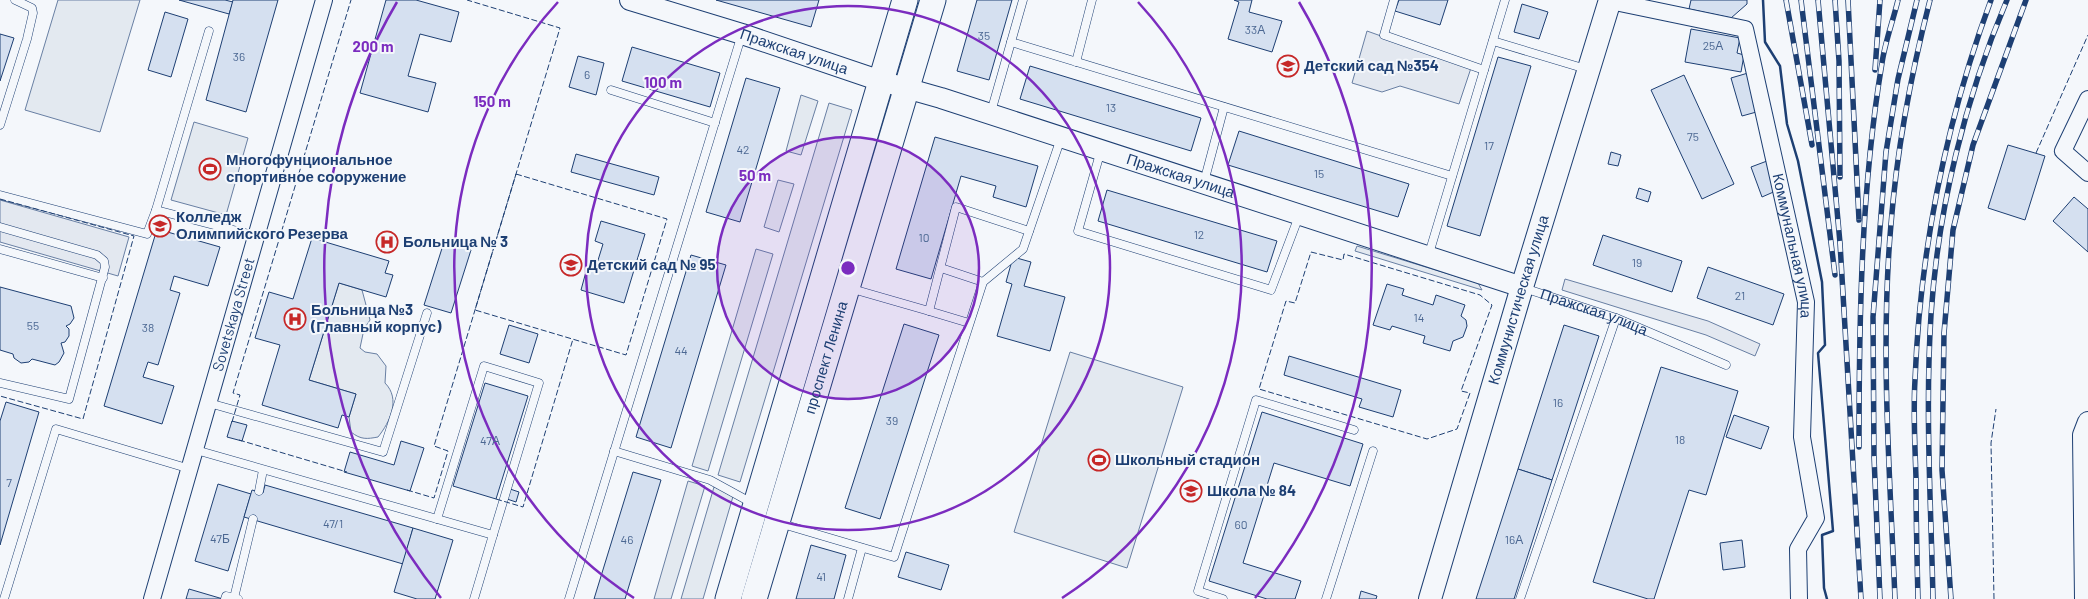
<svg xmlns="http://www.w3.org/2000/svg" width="2088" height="599" font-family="Barlow,sans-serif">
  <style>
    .green { fill: #e3e9f0; stroke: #687fa3 }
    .parking { fill: #e3e8f0; stroke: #687fa3 }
    .building { fill: #d5e0f0; stroke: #1d3f73 }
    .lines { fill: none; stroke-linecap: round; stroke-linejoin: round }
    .service-casing { stroke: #1d3f73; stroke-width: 9 }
    .minor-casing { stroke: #1d3f73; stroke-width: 18 }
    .tertiary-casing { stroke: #1d3f73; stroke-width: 22 }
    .secondary-casing { stroke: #1d3f73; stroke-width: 24 }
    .primary-casing { stroke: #1d3f73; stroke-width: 27 }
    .service { stroke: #f4f7fb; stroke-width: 8 }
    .minor { stroke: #f4f7fb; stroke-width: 16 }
    .tertiary { stroke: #f4f7fb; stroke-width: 20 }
    .secondary { stroke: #f4f7fb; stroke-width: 22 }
    .primary { stroke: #f4f7fb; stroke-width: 25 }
    .rail-casing { stroke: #1d3f73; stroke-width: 5.5 }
    .rail { stroke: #f4f7fb; stroke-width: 4; stroke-dasharray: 11; stroke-linecap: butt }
    .fence { stroke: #1d3f73; stroke-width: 1; stroke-dasharray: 6 2.5; stroke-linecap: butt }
    .wall { stroke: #1d3f73; stroke-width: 2.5 }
    .ring { fill: none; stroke: #7b2cbf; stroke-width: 2.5 }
    .labels { text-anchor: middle; stroke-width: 4; stroke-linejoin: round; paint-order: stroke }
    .number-label { font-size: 12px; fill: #4b6792 }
    .street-label { font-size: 15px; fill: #1d3f73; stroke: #f4f7fb }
    .poi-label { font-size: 15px; font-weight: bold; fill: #1d3f73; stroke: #f4f7fb; text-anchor: start }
    .centre { fill: #7b2cbf; stroke: #f4f7fb; stroke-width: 2.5 }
    .ring-label { font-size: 15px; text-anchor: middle; font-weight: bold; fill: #7b2cbf; stroke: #f4f7fb; stroke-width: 4; stroke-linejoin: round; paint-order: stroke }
  </style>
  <rect width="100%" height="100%" fill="#f4f7fb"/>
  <!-- green -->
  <g class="green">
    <polygon points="58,0 140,0 100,132 25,110"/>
    <polygon points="801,95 818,101 801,155 786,151"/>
    <polygon points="829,103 852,110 740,482 718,475"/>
    <polygon points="194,122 248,138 226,215 171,200"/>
    <polygon points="778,180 794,184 779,232 764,227"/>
    <polygon points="1357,246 1478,283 1482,290 1355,251"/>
    <polygon points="756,249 773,254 708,471 692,466"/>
    <path d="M339,283L362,290L370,320L364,329L360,348L365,352L377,354L386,366L385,383C401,399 390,422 378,437C367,439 361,440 351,432L349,417L356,394L309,380Z"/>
    <polygon points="1070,352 1183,387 1127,568 1014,532"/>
    <polygon points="688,481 705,486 671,599 654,599"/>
    <polygon points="714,487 734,493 703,599 681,599"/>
  </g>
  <!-- parking -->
  <g class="parking">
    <polygon points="1367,31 1471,68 1459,104 1400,86 1382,92 1352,83"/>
    <polygon points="0,200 129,237 118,276 0,242"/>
    <polygon points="1565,279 1708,321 1760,344 1755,356 1706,335 1562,290"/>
  </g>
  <!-- building -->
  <g class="building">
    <polygon points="179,0 225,0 233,2 229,14"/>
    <polygon points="233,0 278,0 246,112 206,100"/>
    <polygon points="386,0 416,0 459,12 451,42 420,34 408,76 436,83 428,112 360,93"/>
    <polygon points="716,0 819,0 811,27"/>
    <polygon points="977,0 1012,0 989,80 957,71"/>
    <polygon points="1234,0 1252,0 1249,12 1282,21 1272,52 1228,39 1239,2"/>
    <polygon points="1399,0 1448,0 1440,25 1395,11"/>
    <polygon points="1691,0 1747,0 1747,4 1731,18 1689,9"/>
    <polygon points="1522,4 1548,12 1539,39 1514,32"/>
    <polygon points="165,12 188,19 171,77 148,70"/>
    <polygon points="1691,29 1740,38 1737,53 1744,55 1741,72 1685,62"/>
    <polygon points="0,34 14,38 0,81"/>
    <polygon points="632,47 720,73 710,107 622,81"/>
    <polygon points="578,56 604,63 596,95 569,87"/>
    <polygon points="1498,57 1531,66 1480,236 1447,226"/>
    <polygon points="1030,66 1201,118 1191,151 1020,99"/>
    <polygon points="1748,73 1760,111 1742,116 1731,78"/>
    <polygon points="1684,75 1734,184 1702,199 1651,90"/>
    <polygon points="746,78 780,88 740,222 706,212"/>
    <polygon points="1239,131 1409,184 1398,217 1228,165"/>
    <polygon points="935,137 1038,166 1026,207 993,197 996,186 961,176 931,279 896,269"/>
    <polygon points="2008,145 2045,156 2025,220 1988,208"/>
    <polygon points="1611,152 1621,155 1618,166 1608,164"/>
    <polygon points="576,154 659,177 654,195 571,172"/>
    <polygon points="1767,161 1778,190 1762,197 1751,167"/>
    <polygon points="1639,188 1651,192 1648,202 1636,198"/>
    <polygon points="1107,190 1277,241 1267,272 1098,221"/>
    <polygon points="2074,197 2088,209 2088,252 2053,221"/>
    <polygon points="601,221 645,234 624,303 581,290 587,268 595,270 603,244 595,241"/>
    <polygon points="157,229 220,247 208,286 174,276 170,290 180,293 158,365 148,362 143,377 174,386 162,424 104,406"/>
    <polygon points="1603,235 1682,261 1672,292 1593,265"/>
    <polygon points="312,238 389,261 385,273 393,275 386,297 339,283 309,380 356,394 349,417 342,415 338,428 262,405 280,345 255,338 269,292 293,299"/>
    <polygon points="444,242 471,250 451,313 424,305"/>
    <polygon points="691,255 726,265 671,448 636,437"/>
    <polygon points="1013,257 1031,262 1024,286 1065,297 1050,351 997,336 1012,284 1006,282"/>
    <polygon points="1708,267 1784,294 1773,325 1697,298"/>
    <polygon points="1387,284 1404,289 1402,295 1433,305 1436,295 1465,305 1461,316 1466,320 1467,326 1463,337 1453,341 1450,351 1423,343 1425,336 1392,326 1390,330 1373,325"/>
    <polygon points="0,287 71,306 74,318 70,324 66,326 69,329 69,336 65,342 61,343 64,353 59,362 55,365 32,359 29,362 21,363 14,358 13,354 0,350"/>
    <polygon points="904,324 939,335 880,519 845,508"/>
    <polygon points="509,325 538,334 529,363 500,354"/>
    <polygon points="1564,325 1599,336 1552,480 1518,469"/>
    <polygon points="1289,356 1401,390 1393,417 1359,407 1362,399 1284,375"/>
    <polygon points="1661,367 1738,391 1706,495 1689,490 1654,599 1648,599 1593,582"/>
    <polygon points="485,383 528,396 496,499 453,486"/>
    <polygon points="6,402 39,412 0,545 0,421"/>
    <polygon points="1262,412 1363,444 1350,486 1274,463 1243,563 1301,581 1295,599 1267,599 1209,581"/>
    <polygon points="1734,415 1769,427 1761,449 1726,437"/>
    <polygon points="232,421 247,425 242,441 227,437"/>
    <polygon points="401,441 424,448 410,491 344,472 350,452 394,465"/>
    <polygon points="1518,469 1552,480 1514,599 1476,599"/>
    <polygon points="633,472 661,480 625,599 594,599"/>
    <polygon points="218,484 251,494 228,571 195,561"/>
    <polygon points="265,485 413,528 403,564 244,517 252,490 263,493"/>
    <polygon points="510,489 519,492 516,502 507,499"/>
    <polygon points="413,528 453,540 435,599 417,599 394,592"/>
    <polygon points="1742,540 1745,567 1723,570 1720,543"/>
    <polygon points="811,545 846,555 834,599 796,599"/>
    <polygon points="906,552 949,565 941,590 898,577"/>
    <polygon points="189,589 223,599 186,599"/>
    <polygon points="1361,591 1377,596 1376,599 1359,599"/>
  </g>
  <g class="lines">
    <!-- service casing -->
    <g class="service-casing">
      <g id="service">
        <polyline points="1394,0 1384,35 1484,70"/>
        <polyline points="1493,41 1586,69"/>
        <polyline points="1011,42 1452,176"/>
        <polyline points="1076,62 1092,0"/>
        <polyline points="611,90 715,123"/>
        <polyline points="991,112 1023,0"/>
        <polyline points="0,125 27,39 33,13 32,8 15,0"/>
        <polyline points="1101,150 1078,231 1271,290 1299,216"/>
        <polyline points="1204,182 1224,107"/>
        <polyline points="0,195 147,234 156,210 256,236"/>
        <polyline points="156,210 209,31"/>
        <polyline points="0,227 97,255 104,261 105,267 69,399 0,383"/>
        <polyline points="0,249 103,278"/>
        <polyline points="1428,257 1505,0"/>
        <polyline points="941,268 983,282"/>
        <polyline points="849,288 929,311 956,207 1029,231"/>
        <path id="s1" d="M1524,288L1616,318L1726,365"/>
        <polyline points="929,311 969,323"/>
        <polyline points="209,403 383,452 427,313"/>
        <polyline points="196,450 493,535 474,599"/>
        <polyline points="614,451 710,480 752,503"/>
        <polyline points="259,491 263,470"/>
        <polyline points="437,519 484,366 539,383 493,535"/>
        <polyline points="779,523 894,557 983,282 1023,249 1061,138"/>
        <polyline points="234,598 253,519"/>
        <polyline points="4,599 56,429 190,469"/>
        <polyline points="225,599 226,596 238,599"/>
        <polyline points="569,599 742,34"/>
        <polyline points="848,599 862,548"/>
        <polyline points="1223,599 1198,591 1256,400 1354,430"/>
        <polyline points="1326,599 1373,451"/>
        <polyline points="1520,599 1616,318"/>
      </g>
    </g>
    <!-- minor casing -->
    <g class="minor-casing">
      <g id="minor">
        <path id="s2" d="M1610,1L1745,29L1806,302L1802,437L1816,518L1798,549L1799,599"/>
        <polyline points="2088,99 2063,151 2088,173"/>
        <path id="s3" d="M152,599L324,0"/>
      </g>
    </g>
    <!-- tertiary casing -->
    <g class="tertiary-casing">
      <g id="tertiary">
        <path id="s4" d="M630,0L742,34L881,81L941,98L1522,287"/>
        <polyline points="2085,599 2083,435 2088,422"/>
      </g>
    </g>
    <!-- secondary casing -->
    <g class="secondary-casing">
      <g id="secondary">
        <path id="s5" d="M1430,599L1522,287L1610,0"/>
      </g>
    </g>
    <!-- primary casing -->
    <g class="primary-casing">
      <g id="primary">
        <polyline points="728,599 905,0"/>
        <path id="s6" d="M754,599L933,0"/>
      </g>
    </g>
    <!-- service -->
    <use href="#service" class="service"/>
    <!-- minor -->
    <use href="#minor" class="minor"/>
    <!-- tertiary -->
    <use href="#tertiary" class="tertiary"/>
    <!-- secondary -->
    <use href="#secondary" class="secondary"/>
    <!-- primary -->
    <use href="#primary" class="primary"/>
    <!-- rail casing -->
    <g class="rail-casing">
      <g id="rail">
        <polyline points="1786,0 1812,145"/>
        <polyline points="1801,0 1835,275"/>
        <polyline points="1818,0 1840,243 1861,599"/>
        <polyline points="1835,0 1839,61 1840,177"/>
        <polyline points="1848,0 1859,220"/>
        <polyline points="1875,70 1880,0"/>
        <path d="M1859,447C1859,319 1861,189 1882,63C1885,42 1893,21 1898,0"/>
        <polyline points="1880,599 1874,457 1873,317 1886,152 1898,79 1917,0"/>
        <path d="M1895,599C1890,475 1880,348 1891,224C1897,148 1911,74 1930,0"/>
        <path d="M1918,599C1917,559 1916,518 1916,478C1915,446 1913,413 1915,380C1920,250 1946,122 1991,0"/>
        <path d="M1933,599C1931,504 1925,410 1931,315C1938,208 1965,99 2007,0"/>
        <polyline points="1951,599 1942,470 1944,333 1953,230 1973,145 2026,0"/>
      </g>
    </g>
    <!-- rail -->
    <use href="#rail" class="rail"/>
    <!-- fence -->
    <g class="fence">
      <polyline points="2036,153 2088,35"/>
      <polygon points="516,174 667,219 626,355 475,310"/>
      <polyline points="0,199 134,236 83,419 0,396"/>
      <polygon points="1311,252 1343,260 1344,254 1480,295 1492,305 1461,391 1470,393 1457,429 1427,439 1259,389 1286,301 1295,303"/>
      <polyline points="232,422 240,395 233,393 351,0"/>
      <polyline points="239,440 347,472"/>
      <polyline points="407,490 434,498 448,451 434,446 560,28 467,0"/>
      <polyline points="496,499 523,507 573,339"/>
      <polyline points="1994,599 1991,443 1996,409"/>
    </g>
    <!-- wall -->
    <polyline class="wall" points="1763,0 1765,42 1780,66 1787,124 1798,161 1822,282 1825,345 1818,353 1833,531 1822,535 1824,588 1827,599"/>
  </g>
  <!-- distance rings -->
  <circle cx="848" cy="268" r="131" fill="#7b2cbf" fill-opacity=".12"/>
  <g class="ring">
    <circle cx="848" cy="268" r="131"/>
    <circle cx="848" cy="268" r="262"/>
    <path d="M634 598A393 393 0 0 1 558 2M1138 2A393 393 0 0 1 1062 598"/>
    <path d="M441 598A524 524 0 0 1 397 2M1299 2A524 524 0 0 1 1255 598"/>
  </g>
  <!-- icons -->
  <defs>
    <g id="school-ring" transform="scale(1.125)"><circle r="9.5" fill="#f4f7fb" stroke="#c62828" stroke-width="1.5"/><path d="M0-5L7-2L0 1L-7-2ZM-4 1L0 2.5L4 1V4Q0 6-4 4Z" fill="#c62828"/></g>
    <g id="stadium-ring" transform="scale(1.125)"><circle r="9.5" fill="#f4f7fb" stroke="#c62828" stroke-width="1.5"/><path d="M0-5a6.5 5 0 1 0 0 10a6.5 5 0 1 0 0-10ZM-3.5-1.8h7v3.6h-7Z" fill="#c62828"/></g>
    <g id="university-ring" transform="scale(1.125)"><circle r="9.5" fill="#f4f7fb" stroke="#c62828" stroke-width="1.5"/><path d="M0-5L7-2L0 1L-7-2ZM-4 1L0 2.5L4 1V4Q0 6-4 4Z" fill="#c62828"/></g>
    <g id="hospital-ring" transform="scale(1.125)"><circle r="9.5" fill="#f4f7fb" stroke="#c62828" stroke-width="1.5"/><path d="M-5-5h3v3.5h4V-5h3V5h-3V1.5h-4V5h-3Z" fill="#c62828"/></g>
  </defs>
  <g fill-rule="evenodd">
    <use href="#school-ring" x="1288" y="66"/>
    <use href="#stadium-ring" x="210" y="169"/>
    <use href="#university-ring" x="160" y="226"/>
    <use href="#hospital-ring" x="387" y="242"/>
    <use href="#school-ring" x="571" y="265"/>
    <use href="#hospital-ring" x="295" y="319"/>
    <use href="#stadium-ring" x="1099" y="460"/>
    <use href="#school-ring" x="1191" y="491"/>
  </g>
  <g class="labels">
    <!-- number labels -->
    <g class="number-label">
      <text x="1255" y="34">33А</text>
      <text x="984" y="40">35</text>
      <text x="1713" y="50">25А</text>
      <text x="239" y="61">36</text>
      <text x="587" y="79">6</text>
      <text x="1111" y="112">13</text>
      <text x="1693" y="141">75</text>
      <text x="1489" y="150">17</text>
      <text x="743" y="154">42</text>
      <text x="1319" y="178">15</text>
      <text x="1199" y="239">12</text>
      <text x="924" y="242">10</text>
      <text x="1637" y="267">19</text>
      <text x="1740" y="300">21</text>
      <text x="1419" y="322">14</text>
      <text x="33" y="330">55</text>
      <text x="148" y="332">38</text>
      <text x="681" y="355">44</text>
      <text x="1558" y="407">16</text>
      <text x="892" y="425">39</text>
      <text x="1680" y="444">18</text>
      <text x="490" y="445">47А</text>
      <text x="9" y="487">7</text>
      <text x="333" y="528">47/1</text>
      <text x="1241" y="529">60</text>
      <text x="220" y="543">47Б</text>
      <text x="627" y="544">46</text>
      <text x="1514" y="544">16А</text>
      <text x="821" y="581">41</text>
    </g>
    <!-- street labels -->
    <g class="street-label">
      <text dy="5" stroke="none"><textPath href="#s4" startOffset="172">Пражская улица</textPath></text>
      <text dy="5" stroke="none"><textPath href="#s4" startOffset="578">Пражская улица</textPath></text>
      <text dy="5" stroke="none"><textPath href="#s2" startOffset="360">Коммунальная улица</textPath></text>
      <text dy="5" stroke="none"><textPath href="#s5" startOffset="312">Коммунистическая улица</textPath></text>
      <text dy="5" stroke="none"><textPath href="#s1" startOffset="74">Пражская улица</textPath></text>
      <text dy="5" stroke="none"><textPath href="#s3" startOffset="296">Sovetskaya Street</textPath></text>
      <text dy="5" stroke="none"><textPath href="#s6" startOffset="252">проспект Ленина</textPath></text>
    </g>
    <!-- poi labels -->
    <g class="poi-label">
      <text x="1304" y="71">Детский сад №354</text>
      <text x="226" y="165">Многофунциональное<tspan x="226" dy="17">спортивное сооружение</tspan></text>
      <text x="176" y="222">Колледж<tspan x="176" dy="17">Олимпийского Резерва</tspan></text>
      <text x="403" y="247">Больница № 3</text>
      <text x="587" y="270">Детский сад № 95</text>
      <text x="311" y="315">Больница №3<tspan x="311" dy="17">(Главный корпус)</tspan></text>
      <text x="1115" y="465">Школьный стадион</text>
      <text x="1207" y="496">Школа № 84</text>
    </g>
  </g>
  <circle cx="848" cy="268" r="8" class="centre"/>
  <g class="ring-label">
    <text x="373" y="52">200 m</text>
    <text x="663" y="88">100 m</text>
    <text x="492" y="107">150 m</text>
    <text x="755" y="181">50 m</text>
  </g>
</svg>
